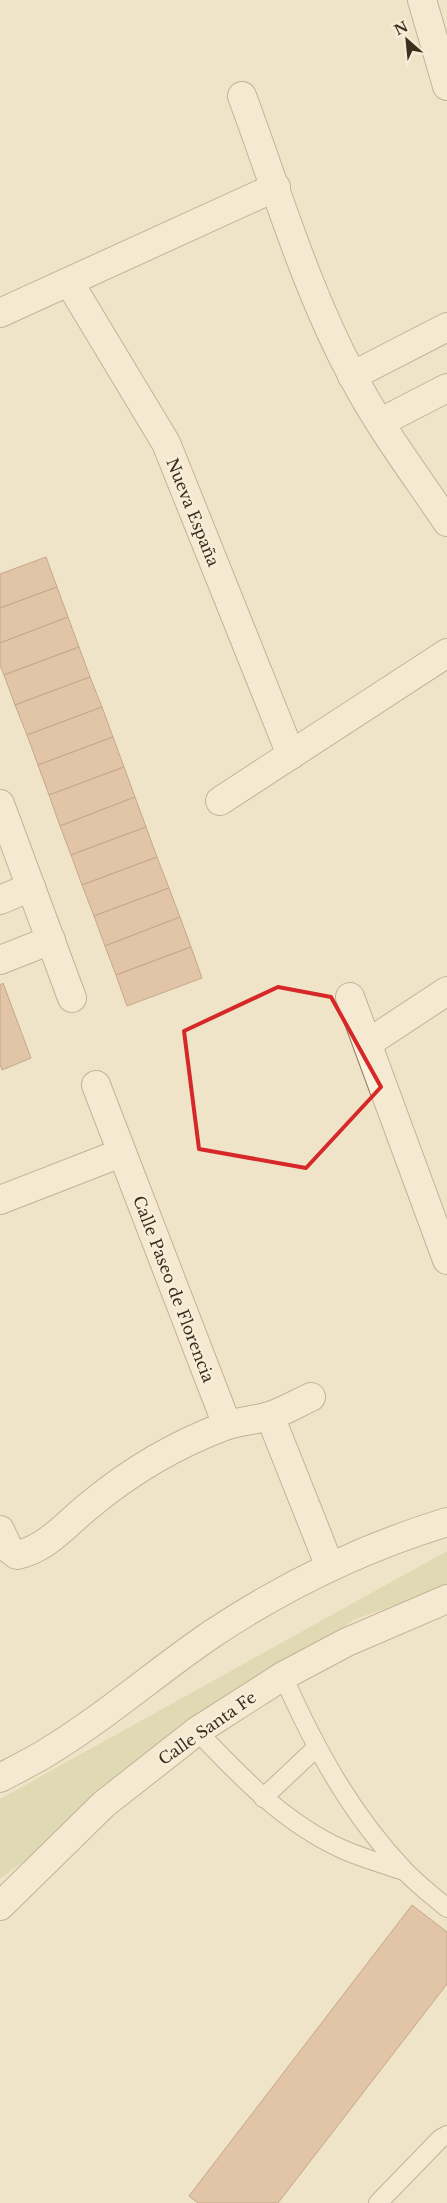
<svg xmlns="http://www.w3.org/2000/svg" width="447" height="2203" font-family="'Libre Baskerville',serif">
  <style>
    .green { fill: #c9cf9b }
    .building { fill: #cf9f7d; stroke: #8d5f41 }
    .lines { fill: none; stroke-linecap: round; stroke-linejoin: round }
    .lane-casing { stroke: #8d765c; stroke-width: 20 }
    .street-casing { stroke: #8d765c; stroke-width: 30 }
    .lane { stroke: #faf1dc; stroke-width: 18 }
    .street { stroke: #faf1dc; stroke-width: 28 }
    .marked { fill: none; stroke: #d62828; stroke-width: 4; stroke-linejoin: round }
    .labels { text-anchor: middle; stroke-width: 4.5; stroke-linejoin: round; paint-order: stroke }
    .street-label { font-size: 16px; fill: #3d2e20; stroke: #f7eed8 }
  </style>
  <rect width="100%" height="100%" fill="#f0e4c8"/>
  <!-- green -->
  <polygon class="green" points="447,1551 447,1587 353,1620 0,1879 0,1799"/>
  <!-- building -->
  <g class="building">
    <polygon points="46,557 57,587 0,608 0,574"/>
    <polygon points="57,587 68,617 0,643 0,608"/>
    <polygon points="68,617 79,647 4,675 0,665 0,643"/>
    <polygon points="79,647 90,677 15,705 4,675"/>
    <polygon points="90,677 102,707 27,735 15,705"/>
    <polygon points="102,707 113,737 38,765 27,735"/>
    <polygon points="113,737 124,767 49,795 38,765"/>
    <polygon points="124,767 135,797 60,826 49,795"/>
    <polygon points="135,797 146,827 71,855 60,826"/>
    <polygon points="146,827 157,857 82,885 71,855"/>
    <polygon points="157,857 169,888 94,916 82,885"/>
    <polygon points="169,888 180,917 105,946 94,916"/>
    <polygon points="180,917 191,947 116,975 105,946"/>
    <polygon points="191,947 202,978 127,1006 116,975"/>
    <polygon points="3,983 31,1058 2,1070 0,1064 0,985"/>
    <polygon points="412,1905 447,1932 447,1984 278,2203 198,2203 189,2196"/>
  </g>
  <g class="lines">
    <!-- lane casing -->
    <g class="lane-casing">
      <g id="lane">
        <path d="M283,1676C314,1746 350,1813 404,1870C417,1884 433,1896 447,1908"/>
        <path d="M197,1731C240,1776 284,1823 342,1849C362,1858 384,1864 404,1871"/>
        <polyline points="263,1798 316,1748"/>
        <polyline points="378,2203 440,2139 447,2135"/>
      </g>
    </g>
    <!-- street casing -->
    <g class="street-casing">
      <g id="street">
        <polyline points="422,0 447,86"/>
        <path d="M242,96C277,190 305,287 352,375C379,427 415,474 447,522"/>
        <polyline points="69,282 166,443 291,755"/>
        <polyline points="0,313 276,187"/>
        <polyline points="352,376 447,327"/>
        <polyline points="381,422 447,388"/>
        <polyline points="220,801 447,653"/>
        <polyline points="0,804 72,998"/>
        <polyline points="0,900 31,887"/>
        <polyline points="0,960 51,940"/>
        <polyline points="350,997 447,1260"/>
        <polyline points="368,1043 447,991"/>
        <polyline points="96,1085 227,1425"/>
        <polyline points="0,1200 121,1153"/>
        <polyline points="270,1416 330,1567"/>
        <path d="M0,1530L9,1549L17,1555C47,1549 68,1522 91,1504C131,1471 177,1444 225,1426C240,1421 255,1420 270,1416C284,1411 298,1403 311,1397"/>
        <path d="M0,1778C15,1770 31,1762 46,1753C104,1718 156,1672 212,1634C284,1586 365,1547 447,1522"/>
        <polyline points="0,1906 104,1804 197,1731 283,1676 347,1642 447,1599"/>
      </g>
    </g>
    <!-- lane -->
    <use href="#lane" class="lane"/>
    <!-- street -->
    <use href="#street" class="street"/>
  </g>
  <!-- marked area -->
  <path d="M0 0H447V2203H0ZM278,987L331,997L381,1087L306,1168L199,1149L184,1031Z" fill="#f0e4c8" fill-opacity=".55" fill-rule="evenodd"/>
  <path class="marked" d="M278,987L331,997L381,1087L306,1168L199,1149L184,1031Z"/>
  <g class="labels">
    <!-- street labels -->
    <g class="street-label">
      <text transform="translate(193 512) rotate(68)" y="6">Nueva España</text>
      <text transform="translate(174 1289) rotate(69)" y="6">Calle Paseo de Florencia</text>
      <text transform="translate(207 1728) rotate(-35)" y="6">Calle Santa Fe</text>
    </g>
  </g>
  <!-- north arrow -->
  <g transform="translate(407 40) rotate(333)" stroke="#f7eed8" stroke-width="4" paint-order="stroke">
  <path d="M0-4L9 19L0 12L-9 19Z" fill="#3d2e20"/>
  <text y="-8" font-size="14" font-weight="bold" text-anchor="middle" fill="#3d2e20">N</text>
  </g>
</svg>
